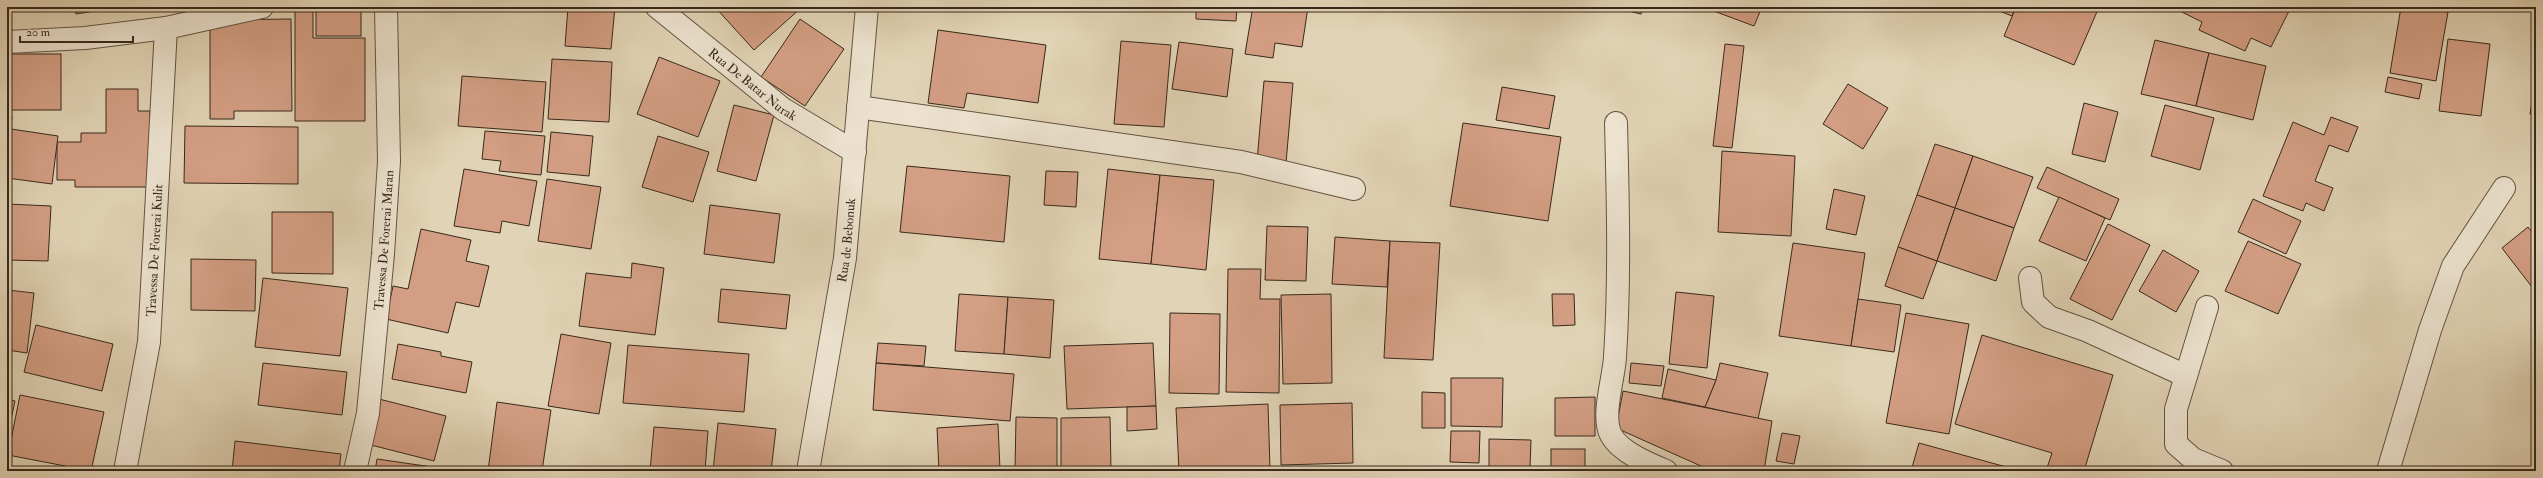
<svg xmlns="http://www.w3.org/2000/svg" width="2543" height="478" font-family="'IM FELL Double Pica',serif">
  <style>
    .building { fill: #d39e83; stroke: #38291c }
    .lines { fill: none; stroke-linecap: round; stroke-linejoin: round }
    .minor-casing { stroke: #625442; stroke-width: 24 }
    .tertiary-casing { stroke: #625442; stroke-width: 24 }
    .minor { stroke: #ece2cf; stroke-width: 22 }
    .tertiary { stroke: #ece2cf; stroke-width: 22 }
    .labels { text-anchor: middle; stroke-width: 3; stroke-linejoin: round; paint-order: stroke }
    .street-label { font-size: 13px; fill: #38291c; stroke: #ece2cf }
  </style>
  <rect width="100%" height="100%" fill="#e1d3b5"/>
  <filter id="stains"><feTurbulence type="fractalNoise" baseFrequency=".005" numOctaves="4"/><feColorMatrix values="0 0 0 0 .2 0 0 0 0 .09 0 0 0 0 .02 0 0 0 .5 -.17"/></filter>
  <radialGradient id="worn" r=".72"><stop offset=".6" stop-color="#630" stop-opacity="0"/><stop offset="1" stop-color="#630" stop-opacity=".3"/></radialGradient>
  <!-- building -->
  <g class="building">
    <polygon points="75,7 120,7 76,14"/>
    <polygon points="295,7 313,7 313,38 365,38 365,121 295,121"/>
    <rect x="316" y="7" width="45" height="29"/>
    <polygon points="568,7 615,7 611,49 565,46"/>
    <polygon points="715,7 802,7 754,50"/>
    <polygon points="1196,7 1237,7 1236,21 1196,19"/>
    <polygon points="1240,7 1308,7 1302,47 1275,43 1273,58 1245,54 1252,12 1240,10"/>
    <polygon points="1611,7 1643,7 1641,14"/>
    <polygon points="1713,7 1762,7 1754,26 1711,10"/>
    <polygon points="1990,7 2016,7 2012,16"/>
    <polygon points="2016,7 2099,7 2074,65 2004,36"/>
    <polygon points="2184,7 2291,7 2271,47 2251,38 2245,51 2199,30 2202,22 2182,12"/>
    <polygon points="2401,7 2448,12 2436,81 2390,73"/>
    <polygon points="291,19 292,111 234,111 234,119 210,119 210,20"/>
    <polygon points="800,19 844,49 805,106 761,77"/>
    <polygon points="938,30 1046,45 1038,103 967,93 964,108 928,103"/>
    <polygon points="2448,39 2490,44 2481,116 2439,111"/>
    <polygon points="2155,40 2209,53 2196,106 2141,94"/>
    <polygon points="1121,41 1171,45 1164,127 1114,124"/>
    <polygon points="1179,42 1233,49 1227,97 1172,89"/>
    <polygon points="1725,44 1744,46 1732,148 1713,146"/>
    <polygon points="2209,53 2266,66 2253,120 2196,106"/>
    <rect x="7" y="54" width="54" height="56"/>
    <polygon points="659,57 720,81 698,137 637,114"/>
    <polygon points="552,59 612,62 609,122 548,119"/>
    <polygon points="462,76 546,82 542,132 458,126"/>
    <polygon points="2388,77 2422,84 2419,99 2385,92"/>
    <polygon points="2536,79 2536,114 2530,114"/>
    <polygon points="1264,81 1293,83 1286,163 1257,161"/>
    <polygon points="1848,84 1888,108 1863,149 1823,124"/>
    <polygon points="1502,87 1555,96 1549,129 1496,120"/>
    <polygon points="106,89 138,89 138,111 150,111 150,187 75,187 75,180 57,180 57,142 81,142 81,133 106,133"/>
    <polygon points="2084,103 2118,112 2105,162 2072,154"/>
    <polygon points="734,105 774,115 756,181 717,171"/>
    <polygon points="2165,105 2214,118 2200,170 2151,156"/>
    <polygon points="7,116 12,116 11,129 58,136 52,184 7,178"/>
    <polygon points="2331,117 2358,127 2348,152 2329,145 2315,181 2333,188 2324,211 2306,203 2303,211 2263,196 2293,122 2324,135"/>
    <polygon points="1463,123 1561,137 1548,221 1450,206"/>
    <polygon points="185,126 298,127 298,184 184,183"/>
    <polygon points="485,131 545,136 541,175 499,171 501,161 482,159"/>
    <polygon points="551,132 593,136 589,176 547,172"/>
    <polygon points="658,136 709,152 693,202 642,187"/>
    <polygon points="1935,144 1973,156 1955,208 1917,195"/>
    <polygon points="1722,151 1795,156 1791,236 1718,232"/>
    <polygon points="1973,156 2033,177 2014,228 1955,208"/>
    <polygon points="907,166 1010,176 1004,242 900,232"/>
    <polygon points="2047,167 2119,199 2110,220 2037,188"/>
    <polygon points="464,169 537,181 529,226 502,221 500,233 454,226"/>
    <polygon points="1108,169 1160,175 1151,264 1099,259"/>
    <polygon points="1046,171 1078,172 1076,207 1044,205"/>
    <polygon points="1160,175 1214,180 1206,270 1151,264"/>
    <polygon points="547,179 601,187 591,249 538,241"/>
    <polygon points="1834,189 1865,196 1856,235 1826,229"/>
    <polygon points="1917,195 1955,208 1937,261 1898,247"/>
    <polygon points="2059,197 2105,218 2086,261 2039,241"/>
    <polygon points="2253,199 2301,221 2286,254 2238,232"/>
    <polygon points="7,204 51,206 48,261 7,260"/>
    <polygon points="710,205 780,214 774,263 704,254"/>
    <polygon points="1955,208 2014,228 1996,281 1937,261"/>
    <polygon points="272,212 333,212 333,274 272,273"/>
    <polygon points="2108,224 2150,245 2112,320 2070,299"/>
    <polygon points="1267,226 1308,227 1306,281 1265,280"/>
    <polygon points="2528,227 2536,237 2535,291 2502,248"/>
    <polygon points="421,229 471,240 466,261 489,266 479,307 456,302 448,333 386,319 393,286 408,289"/>
    <polygon points="1335,237 1390,241 1387,287 1332,284"/>
    <polygon points="1390,241 1440,243 1433,360 1384,358"/>
    <polygon points="2248,241 2301,264 2278,314 2225,291"/>
    <polygon points="1793,243 1865,253 1851,346 1779,336"/>
    <polygon points="1898,247 1937,261 1923,299 1885,286"/>
    <polygon points="2163,250 2199,271 2176,312 2139,291"/>
    <polygon points="191,259 256,260 255,311 191,310"/>
    <polygon points="632,263 664,268 655,335 579,326 586,273 631,278"/>
    <polygon points="1228,269 1261,269 1260,299 1280,299 1279,393 1226,392"/>
    <polygon points="263,278 348,288 340,356 255,347"/>
    <polygon points="721,289 790,295 786,329 718,322"/>
    <polygon points="7,290 34,293 27,353 7,350"/>
    <polygon points="1676,292 1714,296 1707,368 1669,364"/>
    <polygon points="959,294 1008,297 1004,354 955,351"/>
    <polygon points="1331,294 1332,383 1283,384 1281,295"/>
    <polygon points="1552,294 1574,294 1575,325 1553,326"/>
    <polygon points="1008,297 1054,300 1050,358 1004,354"/>
    <polygon points="1858,299 1901,305 1894,352 1851,346"/>
    <polygon points="1170,313 1220,314 1219,394 1169,393"/>
    <polygon points="1906,313 1969,324 1949,434 1886,423"/>
    <polygon points="36,325 113,344 102,391 24,372"/>
    <polygon points="561,334 611,343 599,414 548,406"/>
    <polygon points="1982,335 2113,375 2084,471 2046,471 2052,453 1955,424"/>
    <polygon points="878,343 926,346 924,366 876,363"/>
    <polygon points="1153,343 1156,406 1067,409 1064,346"/>
    <polygon points="398,344 441,352 441,356 472,362 466,393 392,379"/>
    <polygon points="628,345 749,354 744,412 623,403"/>
    <polygon points="263,363 347,372 342,415 258,405"/>
    <polygon points="876,363 1014,374 1010,421 873,410"/>
    <polygon points="1631,363 1664,366 1661,386 1629,383"/>
    <polygon points="1720,363 1768,373 1758,419 1705,407 1716,380"/>
    <polygon points="1668,369 1716,380 1705,407 1662,398"/>
    <polygon points="1451,378 1503,378 1502,427 1451,426"/>
    <polygon points="1623,391 1772,421 1764,471 1712,471 1616,428"/>
    <polygon points="1422,392 1445,393 1445,428 1422,428"/>
    <polygon points="20,395 104,412 91,471 8,455"/>
    <polygon points="1595,397 1595,436 1555,436 1555,398"/>
    <polygon points="7,399 15,401 7,438"/>
    <polygon points="379,399 446,416 434,461 367,444"/>
    <polygon points="497,402 551,410 542,471 488,471"/>
    <polygon points="1352,403 1353,463 1281,465 1280,405"/>
    <polygon points="1268,404 1270,469 1179,471 1176,408"/>
    <polygon points="1156,406 1157,429 1127,431 1127,407"/>
    <polygon points="1016,417 1057,418 1057,471 1015,471"/>
    <polygon points="1110,417 1111,471 1061,471 1061,418"/>
    <polygon points="718,423 776,429 771,471 713,471"/>
    <polygon points="998,424 1000,470 939,471 937,428"/>
    <polygon points="654,427 708,431 705,471 650,471"/>
    <polygon points="1451,431 1480,431 1479,463 1450,462"/>
    <polygon points="1782,433 1800,436 1794,464 1776,461"/>
    <polygon points="1489,439 1531,440 1530,468 1489,467"/>
    <polygon points="235,441 341,454 339,471 232,471"/>
    <polygon points="1919,443 2021,471 1911,471"/>
    <rect x="1551" y="449" width="34" height="22"/>
    <polygon points="377,459 460,471 375,471"/>
    <polygon points="1331,468 1331,471 1282,471"/>
  </g>
  <g class="lines">
    <!-- minor casing -->
    <g class="minor-casing">
      <g id="minor">
        <path id="s1" d="M657,7L783,109L855,152"/>
        <polyline points="7,42 85,38 166,28 262,7"/>
        <polyline points="858,107 1241,162 1354,189"/>
        <path d="M1616,123C1618,201 1620,279 1615,357C1614,378 1601,416 1611,435C1620,452 1649,464 1666,471"/>
        <polyline points="2030,278 2033,302 2049,317 2088,331 2186,376"/>
        <polyline points="2207,307 2176,409 2176,444 2193,459 2222,471"/>
        <path id="s2" d="M125,471L149,342L166,28"/>
        <path id="s3" d="M355,471L368,413L383,254L389,161L386,7"/>
        <polyline points="2388,471 2430,330 2453,266 2504,188"/>
      </g>
    </g>
    <!-- tertiary casing -->
    <g class="tertiary-casing">
      <g id="tertiary">
        <path id="s4" d="M808,471L845,258L867,7"/>
      </g>
    </g>
    <!-- minor -->
    <use href="#minor" class="minor"/>
    <!-- tertiary -->
    <use href="#tertiary" class="tertiary"/>
  </g>
  <g class="labels">
    <!-- street labels -->
    <g class="street-label">
      <text dy="5" stroke="none"><textPath href="#s1" startOffset="123">Rua De Batar Nurak</textPath></text>
      <text dy="5" stroke="none"><textPath href="#s3" startOffset="233">Travessa De Forerai Maran</textPath></text>
      <text dy="5" stroke="none"><textPath href="#s4" startOffset="234">Rua de Bebonuk</textPath></text>
      <text dy="5" stroke="none"><textPath href="#s2" startOffset="223">Travessa De Forerai Kulit</textPath></text>
    </g>
  </g>
  <!-- margin -->
  <rect width="2543" height="478" fill="none" stroke="#e1d3b5" stroke-width="24"/>
  <rect x="8" y="8" width="2527" height="462" fill="none" stroke="#38291c" stroke-width="2"/>
  <rect x="12" y="12" width="2519" height="454" fill="none" stroke="#38291c"/>
  <!-- scale -->
  <path d="M20 36v6h113v-6" fill="none" stroke="#38291c" stroke-width="2"/>
  <text x="26" y="36" font-size="12" fill="#38291c" stroke="#ece2cf" stroke-width="3" paint-order="stroke">20 m</text>
  <rect width="100%" height="100%" filter="url(#stains)"/>
  <rect width="100%" height="100%" fill="url(#worn)"/>
</svg>
